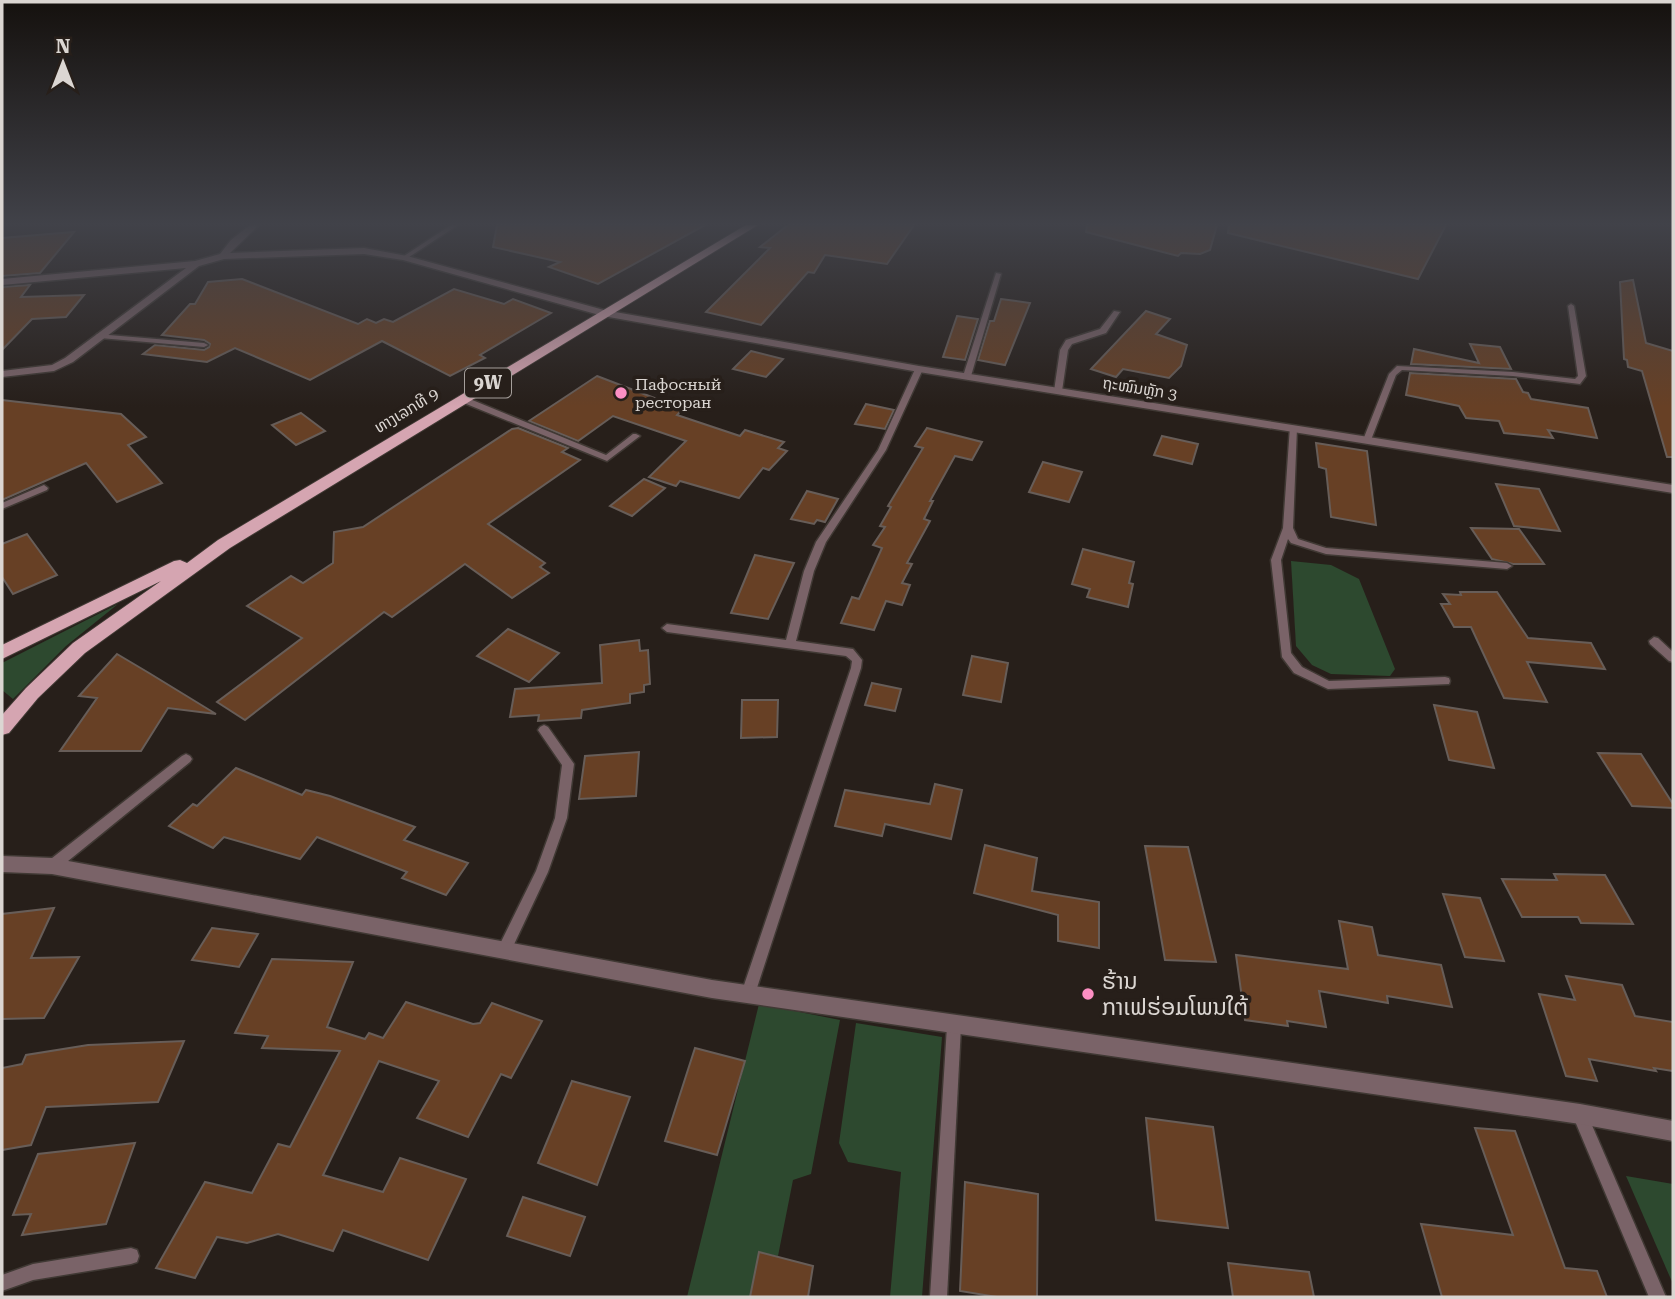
<svg xmlns="http://www.w3.org/2000/svg" width="1675" height="1299" font-family="'Roboto Serif','Noto Sans Lao',serif">
  <style>
    .green { fill: #2d492f }
    .building { fill: #674025; stroke: #675d58; stroke-width: 2 }
    .lines { fill: none; stroke-linecap: round; stroke-linejoin: round }
    .service-casing { stroke: #403934; stroke-width: 3 }
    .minor-casing { stroke: #403934; stroke-width: 3 }
    .primary-casing { stroke: #403934; stroke-width: 2 }
    .service { fill: #7a6368; fill-rule: evenodd }
    .minor { fill: #7a6368; fill-rule: evenodd }
    .primary { fill: #d5a5b1; fill-rule: evenodd }
    .poi-dot { fill: #fc8fc3; stroke: #271f1a; stroke-width: 2.5 }
    .labels { text-anchor: middle; stroke-width: 7; stroke-linejoin: round; paint-order: stroke }
    .far-poi-label { font-size: 16px; fill: #dbd6d2; stroke: #271f1a; text-anchor: start }
    .far-street-label { font-size: 16px; fill: #dbd6d2; stroke: #271f1a }
    .shield { fill: #271f1a; stroke: #a59f9b; stroke-width: 2 }
    .shield-label { font-size: 18px; font-weight: bold; fill: #dbd6d2 }
    .near-poi-label { font-size: 23px; fill: #dbd6d2; stroke: #271f1a; text-anchor: start }
  </style>
  <rect width="100%" height="100%" fill="#271f1a"/>
  <!-- green -->
  <g class="green">
    <polygon points="1291,561 1331,565 1359,579 1395,669 1390,676 1331,674 1312,665 1296,646"/>
    <polygon points="118,604 66,646 13,699 2,690 2,663"/>
    <polygon points="759,1004 840,1020 811,1174 793,1180 778,1256 759,1252 750,1297 687,1297"/>
    <polygon points="856,1023 942,1037 922,1297 890,1297 901,1172 848,1162 839,1143"/>
    <polygon points="1626,1176 1673,1184 1673,1284"/>
  </g>
  <!-- building -->
  <g class="building">
    <polygon points="497,225 705,225 598,284 549,267 560,262 493,247"/>
    <polygon points="788,225 914,225 887,264 825,255 814,273 808,272 761,325 706,312 770,248 760,247"/>
    <polygon points="1087,225 1217,225 1210,250 1200,254 1181,253 1178,256 1086,232"/>
    <polygon points="1229,225 1446,225 1418,279 1228,233"/>
    <polygon points="74,232 40,273 2,276 2,238"/>
    <polygon points="242,279 358,324 367,319 376,323 384,319 393,322 454,289 504,304 513,299 551,313 480,355 485,358 450,376 382,341 310,380 235,348 207,362 143,354 155,345 204,350 209,347 210,344 204,340 162,335 190,304 195,304 208,282"/>
    <polygon points="1633,280 1646,343 1673,351 1673,457 1667,457 1642,371 1628,367 1627,360 1624,359 1620,282"/>
    <polygon points="30,285 21,297 84,295 66,317 32,319 2,350 2,287"/>
    <polygon points="1001,299 1030,303 1005,365 978,360 990,321 994,321"/>
    <polygon points="1146,311 1170,319 1156,334 1187,345 1181,366 1169,378 1123,369 1116,377 1091,369"/>
    <polygon points="957,316 978,319 965,360 943,357"/>
    <polygon points="1470,344 1500,347 1511,369 1411,364 1414,349 1479,363"/>
    <polygon points="751,351 783,359 766,377 733,369"/>
    <polygon points="1410,373 1516,379 1523,392 1528,393 1531,399 1588,408 1597,438 1548,430 1553,438 1504,433 1499,421 1466,418 1459,406 1406,395"/>
    <polygon points="597,376 683,409 677,415 740,436 745,430 784,442 778,448 787,451 769,470 763,468 739,498 680,481 676,486 649,477 686,441 613,416 578,441 529,421"/>
    <polygon points="2,400 121,414 146,437 128,445 162,483 117,502 86,463 2,500"/>
    <polygon points="866,404 894,410 885,429 855,424"/>
    <polygon points="301,413 325,431 296,445 272,425"/>
    <polygon points="518,428 568,448 562,452 580,460 488,524 545,563 540,567 549,573 512,598 465,564 392,617 384,612 245,720 217,702 302,638 247,606 291,576 303,583 333,563 334,532 363,527 512,429"/>
    <polygon points="927,428 982,442 972,460 955,456 930,501 933,501 924,519 930,521 907,563 912,564 902,583 910,585 902,605 886,601 874,630 841,623 852,597 859,599 882,548 873,545 885,527 880,526 891,507 888,506 923,448 915,446"/>
    <polygon points="1162,436 1198,444 1192,464 1154,455"/>
    <polygon points="1316,443 1367,451 1376,525 1331,517 1326,469 1319,467"/>
    <polygon points="1043,462 1082,472 1069,502 1029,492"/>
    <polygon points="644,479 665,488 632,516 610,506"/>
    <polygon points="1496,484 1539,489 1560,531 1514,526"/>
    <polygon points="807,491 838,499 825,522 817,520 814,524 791,519"/>
    <polygon points="1471,528 1519,529 1544,564 1513,564 1492,559"/>
    <polygon points="27,534 57,575 13,594 2,577 2,544"/>
    <polygon points="1083,549 1134,562 1129,583 1133,584 1128,607 1087,597 1090,589 1072,584"/>
    <polygon points="755,555 794,563 768,619 731,613"/>
    <polygon points="1460,592 1497,592 1528,638 1591,643 1605,669 1527,662 1547,702 1504,698 1471,627 1454,627 1441,604 1450,604 1443,594 1461,595"/>
    <polygon points="508,629 559,653 529,682 477,656"/>
    <polygon points="639,640 640,651 648,650 650,684 644,685 644,692 630,694 630,703 582,710 581,718 538,721 539,715 510,717 515,689 602,683 600,645"/>
    <polygon points="117,654 149,673 216,714 168,708 141,751 60,751 97,698 79,696"/>
    <polygon points="972,656 1008,663 1001,702 963,695"/>
    <polygon points="872,683 901,689 895,711 865,705"/>
    <polygon points="742,700 778,700 777,737 741,738"/>
    <polygon points="1434,705 1477,712 1494,768 1449,760"/>
    <polygon points="639,752 636,796 579,799 585,756"/>
    <polygon points="1598,753 1641,754 1673,804 1673,808 1632,806"/>
    <polygon points="236,768 302,795 306,790 330,796 415,827 404,840 468,863 446,895 402,878 407,872 317,837 300,859 224,837 213,848 169,826 193,804 197,806"/>
    <polygon points="935,784 962,790 951,839 885,824 882,836 835,826 845,790 930,804"/>
    <polygon points="985,845 1037,858 1032,891 1099,902 1099,948 1058,941 1058,915 974,893"/>
    <polygon points="1145,846 1188,847 1216,962 1165,960"/>
    <polygon points="1554,874 1605,875 1633,924 1581,923 1578,917 1522,917 1502,879 1557,880"/>
    <polygon points="1443,894 1480,898 1504,961 1465,957"/>
    <polygon points="54,908 31,958 79,957 44,1018 2,1019 2,914"/>
    <polygon points="1339,921 1372,927 1378,955 1441,965 1452,1007 1387,996 1388,1003 1319,991 1326,1027 1287,1021 1288,1026 1245,1020 1236,955 1348,969"/>
    <polygon points="212,928 258,934 239,967 192,960"/>
    <polygon points="272,959 353,962 327,1027 365,1039 369,1033 383,1038 406,1002 473,1024 480,1023 492,1003 542,1021 511,1078 501,1074 468,1137 417,1118 439,1081 379,1061 323,1175 383,1192 400,1158 466,1179 428,1260 343,1230 333,1251 278,1234 247,1243 217,1237 195,1278 156,1268 205,1182 252,1193 278,1144 290,1147 340,1051 262,1048 268,1036 235,1033"/>
    <polygon points="1566,976 1622,985 1635,1016 1673,1022 1673,1071 1654,1068 1656,1071 1589,1059 1597,1081 1566,1076 1539,994 1575,1000"/>
    <polygon points="184,1041 158,1102 46,1107 31,1145 2,1150 2,1068 22,1064 26,1055 88,1045"/>
    <polygon points="695,1048 745,1061 717,1155 665,1141"/>
    <polygon points="572,1081 630,1097 597,1185 538,1163"/>
    <polygon points="1146,1118 1213,1127 1228,1228 1156,1220"/>
    <polygon points="1475,1128 1515,1131 1565,1268 1597,1271 1607,1297 1442,1297 1421,1224 1513,1235"/>
    <polygon points="135,1143 106,1224 22,1235 31,1214 13,1215 38,1154"/>
    <polygon points="965,1182 1038,1194 1037,1297 997,1297 960,1291"/>
    <polygon points="523,1197 585,1217 570,1256 507,1236"/>
    <polygon points="759,1252 813,1266 808,1297 750,1297"/>
    <polygon points="1228,1263 1309,1272 1314,1297 1233,1297"/>
  </g>
  <g class="lines">
    <!-- service casing -->
    <g class="service-casing">
      <g id="service">
        <polygon points="451,225 458,225 406,259 401,258"/>
        <polygon points="996,273 1001,274 971,376 964,378 963,376"/>
        <polygon points="1571,304 1574,306 1586,376 1580,384 1513,376 1402,370 1396,375 1371,440 1367,443 1363,440 1389,374 1397,366 1513,372 1575,379 1578,376 1568,306"/>
        <polygon points="1114,311 1120,312 1106,333 1072,344 1068,350 1062,391 1058,393 1055,393 1054,391 1060,350 1066,340 1100,329"/>
        <polygon points="97,334 204,343 208,345 204,347 100,338 96,336"/>
        <polygon points="916,367 923,369 886,450 826,542 814,571 796,641 853,649 862,660 861,668 755,994 753,999 748,1001 743,999 741,994 851,668 852,661 846,656 667,632 662,628 667,624 786,640 804,571 816,542 878,450"/>
        <polygon points="459,397 465,397 606,455 633,434 636,434 640,436 607,461 459,401"/>
        <polygon points="1290,426 1296,426 1297,428 1293,528 1298,539 1326,548 1507,563 1512,566 1507,569 1326,554 1291,543 1288,539 1281,560 1291,653 1302,667 1329,681 1445,677 1449,678 1450,681 1449,684 1328,689 1294,673 1282,657 1271,560 1283,528"/>
        <polygon points="44,485 48,488 47,490 2,509 2,503"/>
        <polygon points="1654,637 1658,638 1673,652 1673,662 1669,661 1650,644 1649,641"/>
        <polygon points="544,725 548,727 574,764 567,818 548,872 509,955 504,957 499,955 497,950 536,871 555,818 562,765 538,730 540,727"/>
        <polygon points="186,754 190,756 192,759 190,762 57,870 52,872 47,870 46,866 47,862 182,756"/>
        <polygon points="954,1019 959,1021 961,1026 947,1297 930,1297 947,1026 949,1021"/>
        <polygon points="1580,1106 1585,1109 1666,1297 1649,1297 1572,1114 1575,1109"/>
        <polygon points="131,1248 137,1250 139,1256 137,1262 131,1264 33,1280 2,1291 2,1275 33,1264"/>
      </g>
    </g>
    <!-- minor casing -->
    <g class="minor-casing">
      <g id="minor">
        <polygon points="250,225 259,225 230,253 364,248 407,256 604,310 919,366 1673,485 1673,493 919,372 603,316 403,260 364,254 224,259 199,266 73,362 54,371 2,377 2,371 52,365 65,358 186,268 2,285 2,279 195,261 220,254 231,240"/>
        <polygon points="2,856 52,858 712,980 1580,1104 1673,1121 1673,1141 1580,1124 712,998 52,874 2,872"/>
      </g>
    </g>
    <!-- primary casing -->
    <g class="primary-casing">
      <polygon id="primary" points="746,225 758,225 230,548 85,653 38,698 9,733 2,735 2,715 26,688 73,643 161,581 2,659 2,645 174,561 180,560 187,563 218,540"/>
    </g>
    <!-- service -->
    <use href="#service" class="service"/>
    <!-- minor -->
    <use href="#minor" class="minor"/>
    <!-- primary -->
    <use href="#primary" class="primary"/>
  </g>
  <!-- sky -->
  <linearGradient id="sky" x2="0" y2="1"><stop stop-color="#15110e"/><stop offset="0.55" stop-color="#414249"/><stop offset="1" stop-color="#414249" stop-opacity="0"/></linearGradient>
  <rect width="1675" height="407" fill="url(#sky)"/>
  <!-- markers -->
  <g class="poi-dot">
    <circle cx="621" cy="393" r="7"/>
    <circle cx="1088" cy="994" r="7"/>
  </g>
  <g class="labels">
    <!-- far-poi labels -->
    <g class="far-poi-label">
      <text x="635" y="390">Пафосный<tspan x="635" dy="18">ресторан</tspan></text>
    </g>
    <!-- far-street labels -->
    <g class="far-street-label">
      <text transform="translate(1140 388) rotate(9)" y="6">ຖະໜົນຫຼັກ 3</text>
      <text transform="translate(406 410) rotate(-31)" y="6">ທາງເລກທີ 9</text>
    </g>
    <!-- shield labels -->
    <rect class="shield" x="465" y="368.5" width="46" height="29" rx="5"/>
    <g class="shield-label">
      <text x="488" y="389">9W</text>
    </g>
    <!-- near-poi labels -->
    <g class="near-poi-label">
      <text x="1102" y="989">ຮ້ານ<tspan x="1102" dy="26">ກາເຟຮ່ອມໂພນໃຕ້</tspan></text>
    </g>
  </g>
  <!-- border -->
  <rect width="1675" height="1299" fill="none" stroke="#dbd6d2" stroke-width="7"/>
  <!-- north arrow -->
  <g transform="translate(63 63)" stroke="#271f1a" stroke-width="5" paint-order="stroke">
  <path d="M0-5L12 26L0 18L-12 26Z" fill="#dbd6d2"/>
  <text y="-10" font-size="19" font-weight="bold" text-anchor="middle" fill="#dbd6d2">N</text>
  </g>
</svg>
